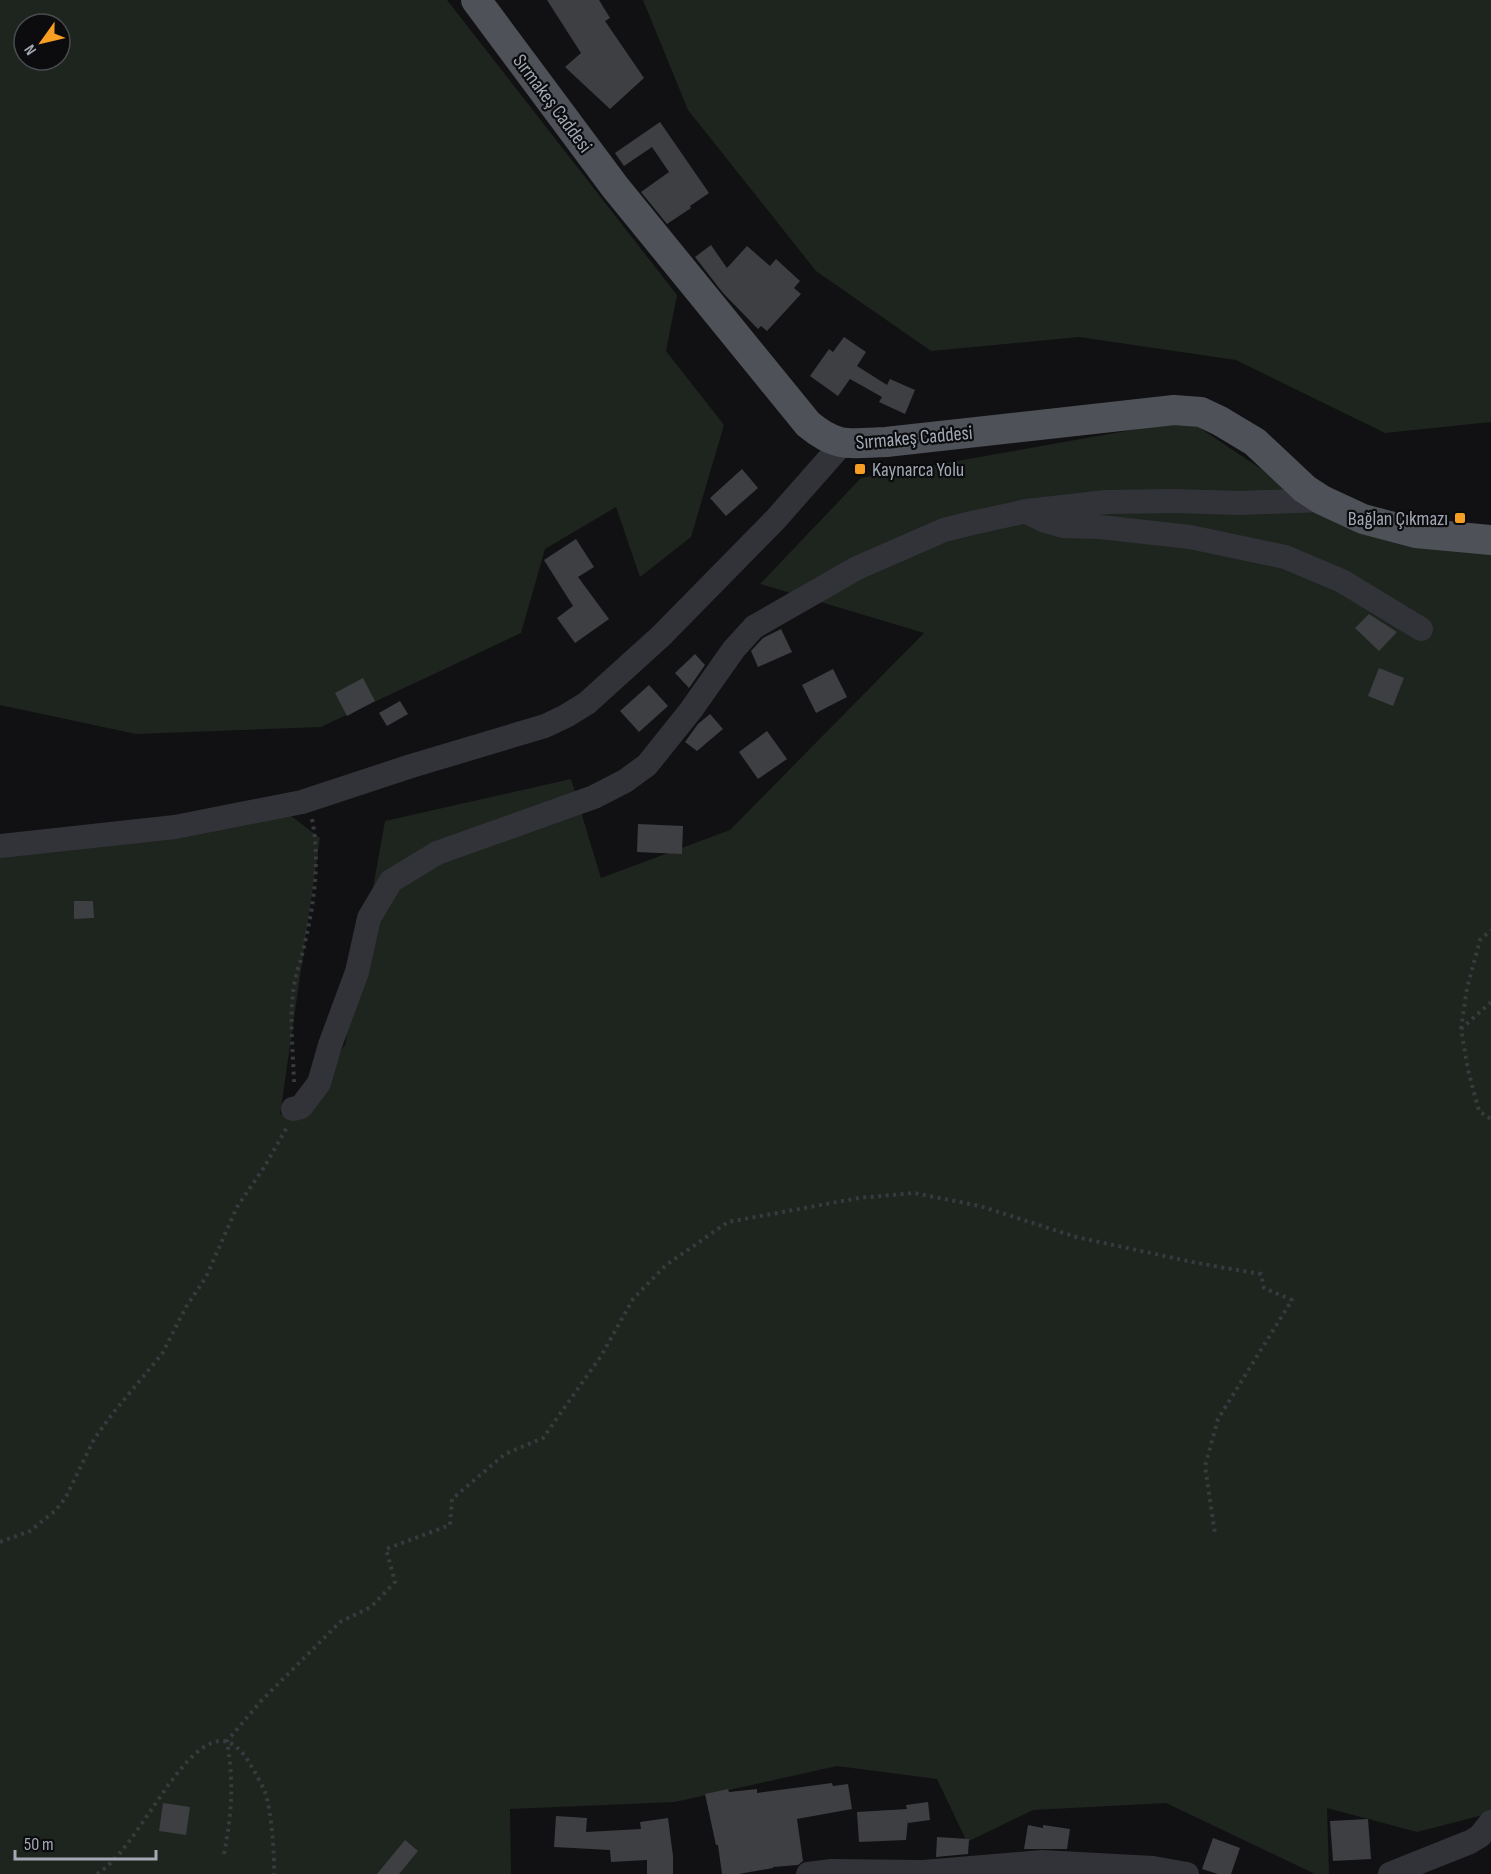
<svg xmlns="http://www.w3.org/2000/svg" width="1491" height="1874" font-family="'Sofia Sans Condensed',sans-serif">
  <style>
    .green { fill: #1d251e; fill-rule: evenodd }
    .building { fill: #3d3f43 }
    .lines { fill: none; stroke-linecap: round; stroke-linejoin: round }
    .path { stroke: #383a3f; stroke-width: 4; stroke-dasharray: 3 4.5; stroke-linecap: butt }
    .minor { stroke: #323338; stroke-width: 24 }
    .major { stroke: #4e5157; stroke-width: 30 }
    .poi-dot { fill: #f89e23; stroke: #0c0c0e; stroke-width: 2 }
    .labels { text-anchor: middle; stroke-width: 4.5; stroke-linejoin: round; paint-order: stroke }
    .street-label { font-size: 20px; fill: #a2a9b4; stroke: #0c0c0e }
    .poi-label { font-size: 20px; fill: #a2a9b4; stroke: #0c0c0e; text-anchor: start }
  </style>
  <rect width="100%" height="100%" fill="#111113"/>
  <!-- green -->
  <g class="green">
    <path d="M0,0H447L677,295L666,351L724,425L691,537L640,577L616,507L545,549L521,633L321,727L136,734L0,705ZM24,24H60V60H24Z"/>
    <polygon points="643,0 1491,0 1491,422 1385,433 1236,360 1079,337 931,351 816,271 688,110"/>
    <polygon points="1188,420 1351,529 1491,549 1491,1813 1417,1832 1327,1808 1329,1874 1315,1874 1166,1803 1033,1810 967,1842 937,1779 837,1766 675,1802 510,1809 511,1874 0,1874 0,854 291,816 320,838 280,1115 345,1045 385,821 571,779 601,878 730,830 924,633 760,584 861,478"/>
  </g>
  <!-- building -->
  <g class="building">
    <polygon points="547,0 599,0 610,18 605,21 644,78 610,109 565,67 581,53"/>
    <polygon points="660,122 709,193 690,206 691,208 667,224 641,192 669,172 652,147 624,166 615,153"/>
    <polygon points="711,245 727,268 747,246 770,266 776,259 800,281 794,288 801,294 767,331 761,326 758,329 723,293 695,257"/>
    <polygon points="844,337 866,352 857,366 887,385 890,379 915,390 905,414 879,402 882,397 850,379 838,396 810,376 829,349 833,352"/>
    <polygon points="742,469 758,488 726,516 710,498"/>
    <polygon points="576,539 594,567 578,577 609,619 575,643 557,618 573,606 544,560"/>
    <polygon points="1369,614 1397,632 1379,651 1355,628"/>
    <polygon points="781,629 792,652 758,667 751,651 763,638"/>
    <polygon points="695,654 705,665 689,688 675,673"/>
    <polygon points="1379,668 1404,678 1393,706 1368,696"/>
    <polygon points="833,669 847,697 816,713 802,685"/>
    <polygon points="363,678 375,701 347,716 335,693"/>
    <polygon points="649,685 668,706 639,732 620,711"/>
    <polygon points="400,701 408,714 387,726 379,713"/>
    <polygon points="710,714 723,729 697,751 685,742 698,724"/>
    <polygon points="767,731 787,759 758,779 739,752"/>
    <polygon points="638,824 683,826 682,854 637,852"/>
    <polygon points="74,901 93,901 94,918 74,919"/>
    <polygon points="832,1783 833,1786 848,1784 852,1809 797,1819 803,1861 798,1865 773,1867 773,1868 739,1874 722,1874 718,1845 716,1845 705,1794 728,1789 729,1792 757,1789 757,1793"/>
    <polygon points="928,1802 930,1820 908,1823 908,1820 906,1840 859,1842 857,1812 907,1809 906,1805"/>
    <polygon points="163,1803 190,1807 186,1835 159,1831"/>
    <polygon points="556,1816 587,1818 586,1832 641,1829 640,1822 668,1818 673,1856 673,1874 647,1874 647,1860 611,1862 610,1850 554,1847"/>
    <polygon points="1368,1819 1371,1859 1333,1861 1330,1821"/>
    <polygon points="1028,1825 1043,1828 1043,1825 1070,1829 1067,1849 1024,1849"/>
    <polygon points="937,1837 969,1839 968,1854 936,1857"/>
    <polygon points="1213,1838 1240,1848 1231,1874 1218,1874 1202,1869"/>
    <polygon points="405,1840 418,1851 399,1874 377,1874"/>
  </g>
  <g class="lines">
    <!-- path -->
    <g class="path">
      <polyline points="1491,1002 1461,1029 1468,1070 1479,1111 1491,1119"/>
      <polyline points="1461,1029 1467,988 1480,940 1491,930"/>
      <path d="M294,1082C293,1048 288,1010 296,976C297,969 301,962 302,955C313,910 321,864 312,819"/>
      <polyline points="0,1542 30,1531 56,1510 66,1497 94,1439 113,1413 162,1354 186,1307 206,1277 237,1207 265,1166 287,1127"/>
      <path d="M224,1854C232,1812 234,1784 227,1741L261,1701L340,1622L371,1607L395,1582L386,1549L450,1525L452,1499L505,1454L543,1438L601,1356L633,1299L666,1265L728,1222L859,1198L914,1193L980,1206L1076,1237L1197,1263L1261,1274L1264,1288L1292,1300L1218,1419L1205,1466L1215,1534"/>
      <path d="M97,1874C138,1849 177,1747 219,1741C232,1739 244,1753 250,1764C255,1772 261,1783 265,1792C271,1808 275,1857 274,1874"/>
    </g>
    <!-- minor -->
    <g class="minor">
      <polyline points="1027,512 1045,521 1063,526 1100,527 1190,537 1285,557 1342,581 1421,629"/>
      <polyline points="0,846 175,827 302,802 408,767 545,726 566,716 587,703 661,636 775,520 842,444"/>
      <polyline points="293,1109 301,1107 319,1083 330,1045 357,972 369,918 391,881 437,853 594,797 625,781 647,765 691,710 734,649 754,627 857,568 944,530 972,523 1027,511 1106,502 1174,501 1240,503 1322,500"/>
      <polyline points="808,1874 832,1871 923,1872 1042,1862 1153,1868 1187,1874"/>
      <polyline points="1390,1874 1470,1842 1480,1836 1491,1822"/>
    </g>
    <!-- major -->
    <path class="major" d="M476,0L615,187L808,424C838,449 850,443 886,442L1174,410L1201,412L1220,421L1255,442L1305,489L1322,500L1363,519L1416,533L1491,540"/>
  </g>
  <!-- markers -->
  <g class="poi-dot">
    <rect x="854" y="463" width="12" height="12" rx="3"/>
    <rect x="1454" y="512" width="12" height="12" rx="3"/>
  </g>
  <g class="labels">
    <!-- street labels -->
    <g class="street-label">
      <text transform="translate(553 103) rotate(53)" y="7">Sırmakeş Caddesi</text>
      <text transform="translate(914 437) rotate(-5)" y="7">Sırmakeş Caddesi</text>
    </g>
    <!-- poi labels -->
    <g class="poi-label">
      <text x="872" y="476">Kaynarca Yolu</text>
      <text x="1448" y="525" text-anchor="end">Bağlan Çıkmazı</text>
    </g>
  </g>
  <!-- north arrow -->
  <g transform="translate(42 42) rotate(236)"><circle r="28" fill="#0c0c0e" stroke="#484b50" stroke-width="1.5"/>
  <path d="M0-4.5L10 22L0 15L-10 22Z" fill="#f89e23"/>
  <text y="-9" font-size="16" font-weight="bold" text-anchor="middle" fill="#a2a9b4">N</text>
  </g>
  <!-- scale -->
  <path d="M15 1850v9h141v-9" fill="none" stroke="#a2a9b4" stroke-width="3"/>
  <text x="24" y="1850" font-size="18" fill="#a2a9b4" stroke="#0c0c0e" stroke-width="4.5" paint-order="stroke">50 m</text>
</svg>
